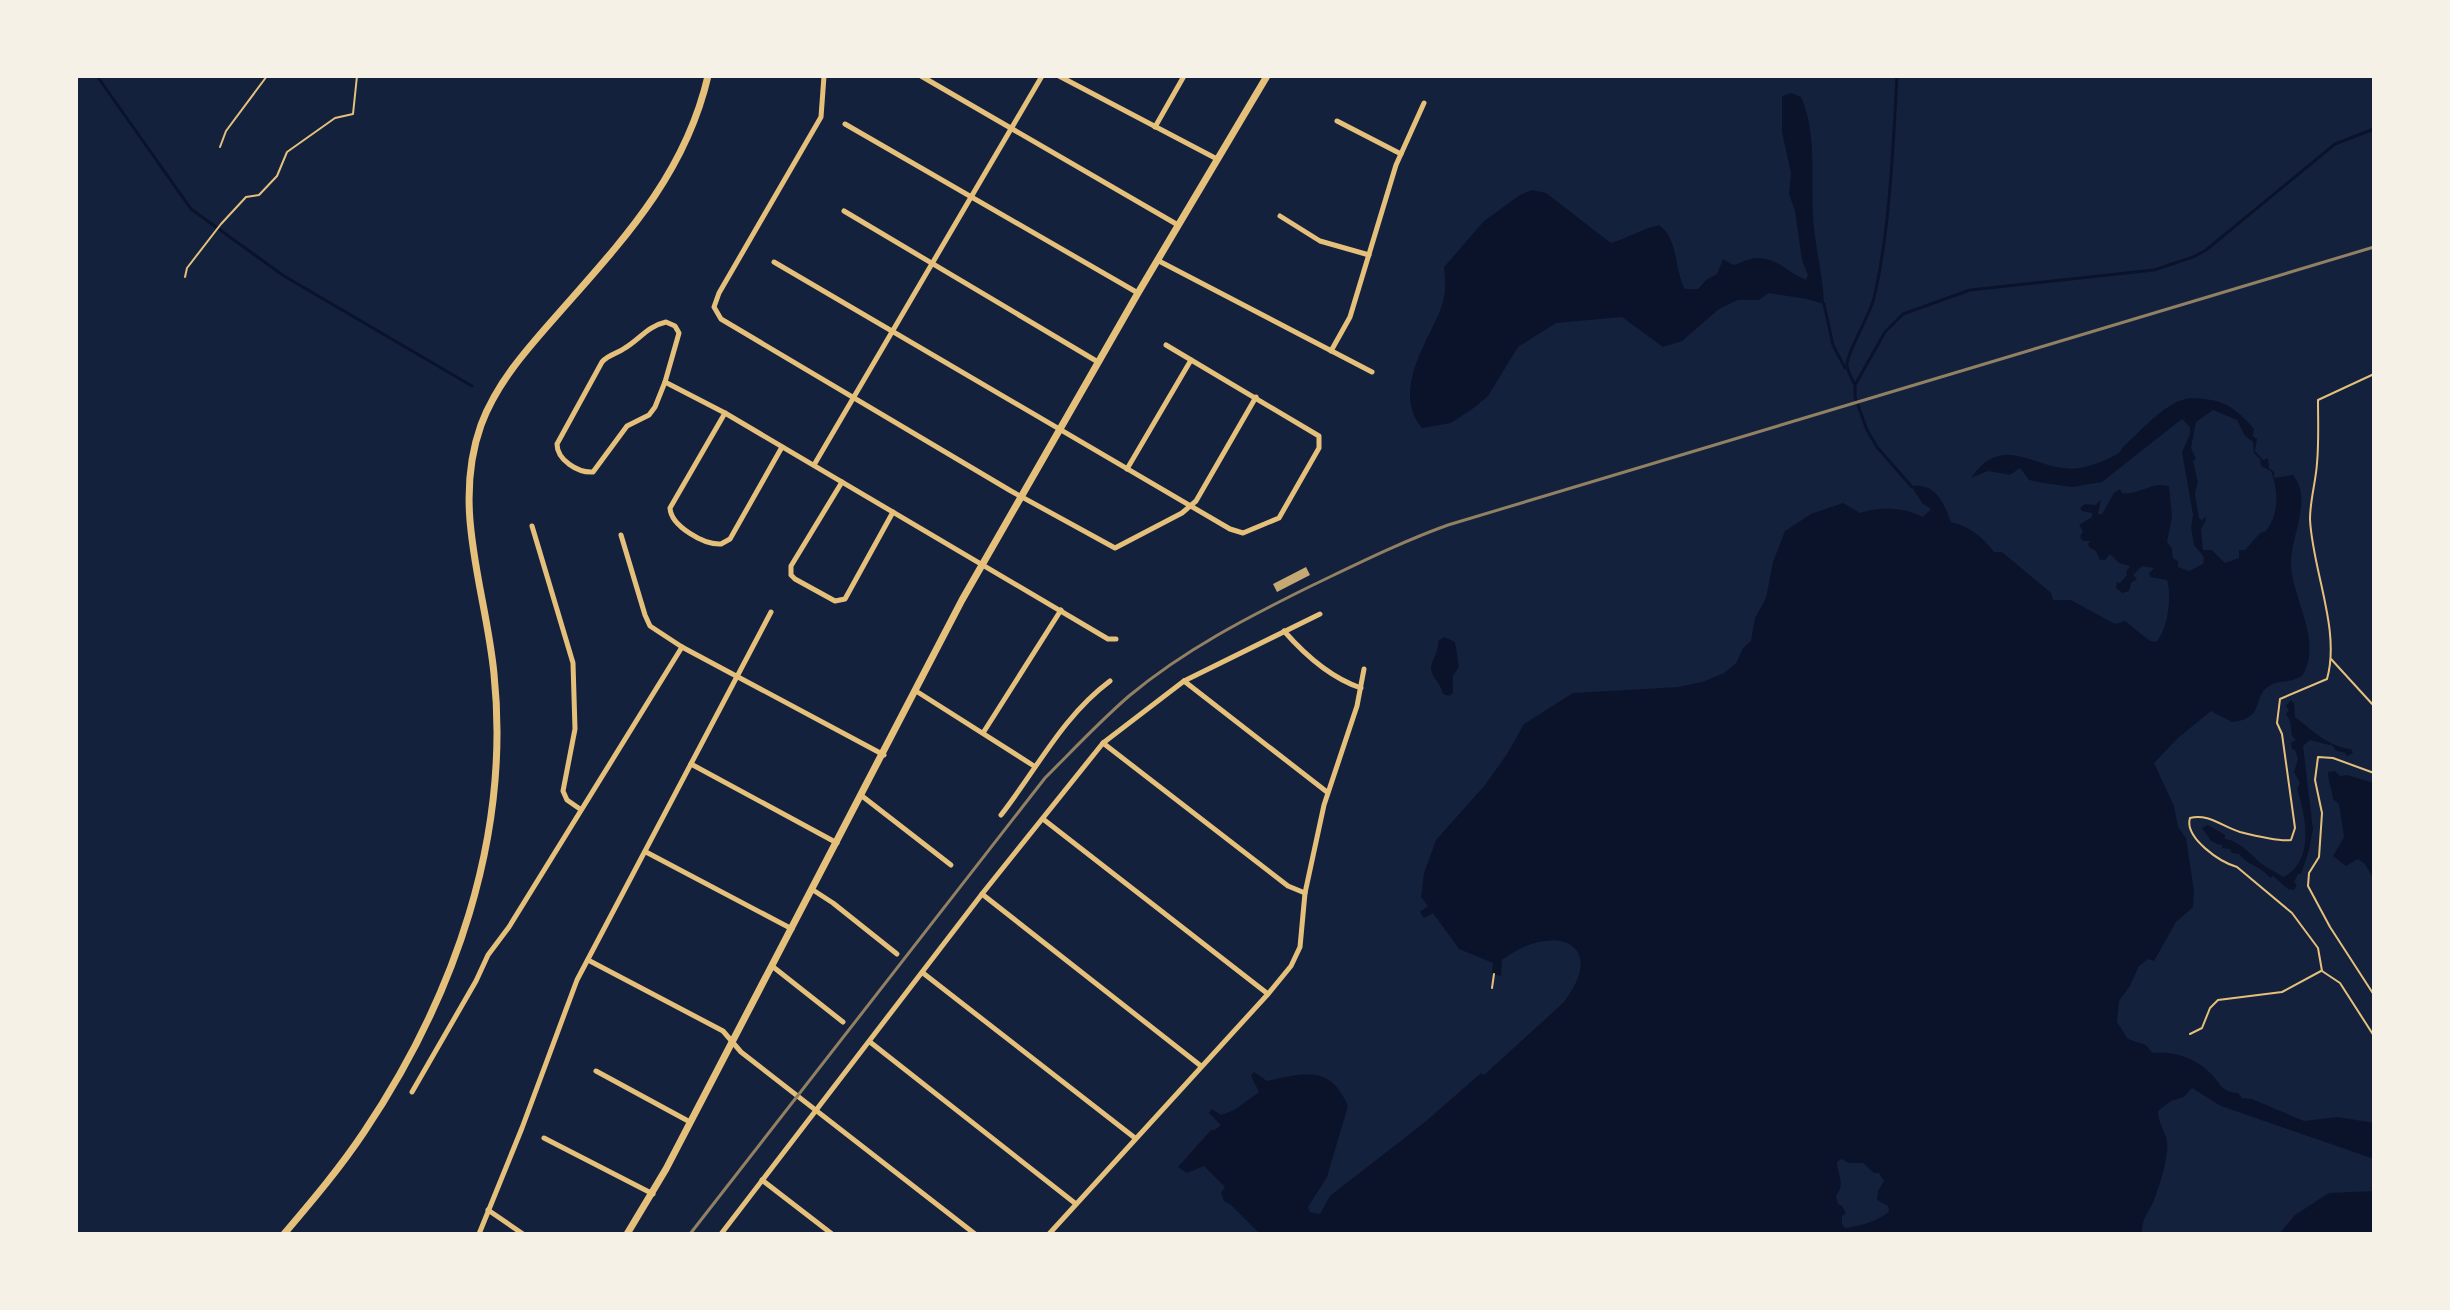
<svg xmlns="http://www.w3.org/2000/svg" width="2450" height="1310" font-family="'Varela Round',sans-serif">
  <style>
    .water { fill: #0b132b; fill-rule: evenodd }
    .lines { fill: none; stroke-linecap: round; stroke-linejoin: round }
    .stream { stroke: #0b132b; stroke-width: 3 }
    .building { fill: #c6a872 }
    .path { stroke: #e5c07b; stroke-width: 2 }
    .service { stroke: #e5c07b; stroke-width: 2 }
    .minor { stroke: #e5c07b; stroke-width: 5 }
    .secondary { stroke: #e5c07b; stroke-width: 7 }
    .primary { stroke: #e5c07b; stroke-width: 7 }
    .rail { stroke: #918062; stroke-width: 3 }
  </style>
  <rect width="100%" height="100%" fill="#14213d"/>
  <!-- water -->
  <g class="water">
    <path d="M1791,93L1801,97C1817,133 1811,174 1813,213C1814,244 1823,273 1824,304L1807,299L1769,293L1759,300H1738L1719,309L1682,341L1663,347L1622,317L1556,323L1518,347L1488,396L1475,407L1451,423L1422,428C1392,393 1426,344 1440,311C1446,296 1446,282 1444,267L1484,221L1520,195L1532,190L1546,193L1611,243C1628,238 1641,229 1659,225C1679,239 1674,270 1685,289H1698L1706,280L1717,274L1723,259L1733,265C1741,263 1751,257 1759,258C1777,258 1790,274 1806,280L1808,275L1802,260L1795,211L1789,194L1791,173L1782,132V96Z"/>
    <path d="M2189,398C2221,399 2233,404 2254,429L2253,436L2257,439L2255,451L2263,460L2268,458L2269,468L2275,473L2273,475L2275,478L2293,475C2314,501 2289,538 2291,567C2294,602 2323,642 2302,676C2288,684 2279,680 2271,685C2250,696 2268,718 2232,722L2211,711L2178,738L2154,763L2174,806L2178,827L2186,838L2194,891L2193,907L2176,922L2154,961L2148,959L2139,966L2130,986L2119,1001L2117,1022L2128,1039L2146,1045L2152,1053C2175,1050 2199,1059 2214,1077C2222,1087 2224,1092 2238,1093L2242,1098L2252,1099L2304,1121L2338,1117L2374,1123V1159L2221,1106L2192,1088L2184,1097L2171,1101L2158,1111C2158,1127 2170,1134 2167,1152C2165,1168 2160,1185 2154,1200C2148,1215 2142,1216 2142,1234H1260L1231,1205L1224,1201L1221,1193L1225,1187L1204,1166L1187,1173L1178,1167L1211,1130H1215L1221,1125L1209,1113L1212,1109L1221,1115L1234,1110L1259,1092L1251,1076L1254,1072L1267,1081C1304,1073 1330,1064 1348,1106L1327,1177L1308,1207L1310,1212L1320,1214L1330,1196L1425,1122L1481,1073L1484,1075L1563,1003C1611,941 1551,922 1502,960L1501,976L1492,974L1493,963L1459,949L1433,913L1424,918L1420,912L1428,906L1421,897L1424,873L1436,840L1485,785L1507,754L1524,724L1573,693L1678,687L1702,682L1724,673L1736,663L1743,648L1751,641L1755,618L1766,598L1773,562L1785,531L1811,514L1843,503L1860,513C1881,506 1902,507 1923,517L1931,509L1923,504L1911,486C1936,483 1943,501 1951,522C1970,527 1982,536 1994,552H2002L2051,593L2053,600H2071L2115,624L2125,621L2150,641L2156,642C2168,629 2172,597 2167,580L2150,577L2149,573L2154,568L2142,566L2133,575L2137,579L2131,583L2129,591L2122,593L2116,588L2117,582L2120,583L2127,575L2126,572L2130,566L2119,563L2110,554L2105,560H2100L2096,551L2090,548L2088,544L2090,541H2083L2080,537L2083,531L2079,525L2092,517V513L2082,511L2080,508L2085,504L2095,505L2101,500L2098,514H2102L2114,493L2120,489L2122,493C2138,496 2151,481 2169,486L2172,517L2167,542L2172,549L2173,558L2178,561V567L2189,571L2203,564L2204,557L2194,545L2191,527L2193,515L2182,452L2190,434V427L2182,419L2102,482L2072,487L2043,483L2029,480L2020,468L2010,475L1988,471L1971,478C2007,425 2041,481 2088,466C2096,464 2109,459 2117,454C2122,451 2120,449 2125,445C2143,429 2164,403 2189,398ZM2213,410L2237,420L2245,436L2253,442L2254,453L2260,459L2261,466L2271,471C2278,491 2280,512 2266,531L2260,533L2245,550H2239V558L2225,563L2212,550H2203L2201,529L2206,520L2205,517L2202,520L2199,518L2195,494L2198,482L2193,461L2196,459L2191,448L2196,422ZM1841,1159L1849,1163H1863L1874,1173H1879L1884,1181L1878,1191L1877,1200L1888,1206L1889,1212C1872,1223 1864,1225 1845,1228L1842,1224V1216L1846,1213L1842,1206L1838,1204L1836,1196C1846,1183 1837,1174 1837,1162Z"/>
    <path d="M1444,637L1455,642L1459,667L1453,676V693L1449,696L1443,694C1441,683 1431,677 1431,668C1432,659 1439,651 1438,641Z"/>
    <path d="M2291,700L2294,703L2295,717C2314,732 2330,747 2351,749L2353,753L2347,756L2345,753L2335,750L2333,746L2310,740L2303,746L2313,829L2309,850L2301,874H2298L2294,882L2297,885L2294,890L2288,889L2273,876L2270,878C2263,867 2246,865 2239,854L2232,853L2230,849L2222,848V844L2219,845L2211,841L2202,828L2208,825L2225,835V839C2240,841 2251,855 2262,864C2269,869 2276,872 2283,877C2315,862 2306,815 2297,789L2300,783L2294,772L2298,759L2295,750L2292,749L2291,743L2296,740L2292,736L2290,721L2286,714L2289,710L2286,706Z"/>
    <path d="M2335,771L2340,776L2347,775L2374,783V880L2365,864L2358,859L2346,866L2333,856L2344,837L2339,804L2333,799C2332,789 2328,782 2328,772Z"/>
    <polygon points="2374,1191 2374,1234 2279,1234 2295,1215 2329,1193"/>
  </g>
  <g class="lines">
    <!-- stream -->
    <g class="stream">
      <polyline points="97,76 191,209 284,276 472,386"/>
      <polyline points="1824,304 1833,345 1845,368"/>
      <path d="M1854,383C1852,379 1848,372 1847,366C1845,356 1870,315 1874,298C1890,230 1893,146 1897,76"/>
      <polyline points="1912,487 1877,447 1867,430 1855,397 1855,385 1885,332 1903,314 1970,290 2154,270 2193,257 2206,250 2335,144 2374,129"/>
    </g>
  </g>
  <!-- building -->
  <polygon class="building" points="1306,567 1310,575 1277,592 1273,584"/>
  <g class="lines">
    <!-- path -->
    <g class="path">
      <polyline points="220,147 226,131 267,76"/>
      <polyline points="185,277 187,268 221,224 246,197 259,195 277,176 287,152 335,118 353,114 357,76"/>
      <path d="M2374,374L2318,400C2318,421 2319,442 2317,463C2316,481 2310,500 2310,519C2312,569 2341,630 2327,679L2280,699L2277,723L2282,734L2295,828L2291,840C2280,842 2252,835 2240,832C2223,827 2208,813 2190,818C2184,838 2220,862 2237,867L2292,913L2318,948L2322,971L2340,983L2374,1036"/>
      <polyline points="2331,659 2374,706"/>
      <polyline points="2374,773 2333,758 2318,757 2315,780 2322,813 2319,857 2309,873 2308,886 2330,927 2374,995"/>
      <polyline points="2190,1034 2202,1028 2210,1008 2218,1000 2282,992 2321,971"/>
    </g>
    <!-- service -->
    <polyline class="service" points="1492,988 1494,974"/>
    <!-- minor -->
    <g class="minor">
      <polyline points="824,76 821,117 719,293 714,307 721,319 1011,491 1115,548 1182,513 1196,501 1256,397"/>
      <polyline points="921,76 1178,225"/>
      <polyline points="1059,76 1217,159"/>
      <polyline points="1337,121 1401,154"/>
      <polyline points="845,124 1138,293"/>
      <polyline points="1155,127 1184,76"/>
      <polyline points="844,211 1098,362"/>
      <polyline points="1280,216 1320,241 1369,255"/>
      <polyline points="1157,260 1372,372"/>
      <polyline points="774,262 1230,529 1243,533 1279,518 1319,448 1319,436 1166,345"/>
      <path d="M666,322L675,326L679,333L665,382L655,407L649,415L627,426L593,472C578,473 557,460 557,444L602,362C609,354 617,354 625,348C640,339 648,326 666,322Z"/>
      <polyline points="1331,351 1350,317 1396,165 1424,103"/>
      <polyline points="665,382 725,413 1108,639 1116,639"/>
      <path d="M725,413L670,508C671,526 704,545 721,544L730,539L782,447"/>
      <polyline points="814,465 1042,76"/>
      <polyline points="1127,469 1191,360"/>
      <polyline points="842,482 791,566 791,575 795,579 835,601 845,599 893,512"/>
      <polyline points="532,526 573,663 575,729 563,791 567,800 580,809"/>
      <polyline points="621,535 645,615 650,626 682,647 884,755"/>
      <path d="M1284,631C1305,655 1331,678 1361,688"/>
      <polyline points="1184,681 1327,792"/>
      <polyline points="916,691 1034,766"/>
      <polyline points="983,733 1061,610"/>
      <polyline points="1103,743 1288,886 1305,893"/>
      <polyline points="691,764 837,843"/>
      <polyline points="862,796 951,865"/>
      <path d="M1001,815C1037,769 1062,717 1110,681"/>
      <polyline points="1043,819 1268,994"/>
      <polyline points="646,852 792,929"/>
      <polyline points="813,890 833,903 897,954"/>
      <polyline points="982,894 1201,1066"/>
      <polyline points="588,960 723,1031 741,1052 975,1234"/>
      <polyline points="772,966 843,1022"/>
      <polyline points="923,973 1135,1138"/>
      <polyline points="870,1042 1076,1204"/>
      <polyline points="596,1071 690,1122"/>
      <polyline points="412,1092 476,981 488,955 509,927 682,647"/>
      <polyline points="544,1138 653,1194"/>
      <polyline points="762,1180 832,1234"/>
      <polyline points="488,1210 523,1234"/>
      <polyline points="479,1234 522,1128 577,980 771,612"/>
      <polyline points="721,1234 982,894 1103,743 1184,681 1320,614"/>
      <polyline points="1049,1234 1268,994 1291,966 1300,947 1305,893 1324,805 1357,706 1364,669"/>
    </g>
    <!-- secondary -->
    <path class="secondary" d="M284,1234C312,1201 340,1168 364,1132C454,998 511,837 494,674C486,590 451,509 481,425C497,382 528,348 558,314C623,240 685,175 708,76"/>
    <!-- primary -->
    <polyline class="primary" points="627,1234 666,1169 962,600 1138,293 1267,76"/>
    <!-- rail -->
    <path class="rail" d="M690,1234L1045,778C1073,750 1099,722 1129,696C1184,650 1248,617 1313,585C1357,564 1401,542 1448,525L2374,247"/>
  </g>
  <!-- border -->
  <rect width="2450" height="1310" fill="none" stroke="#f6f1e7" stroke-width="156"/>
</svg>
